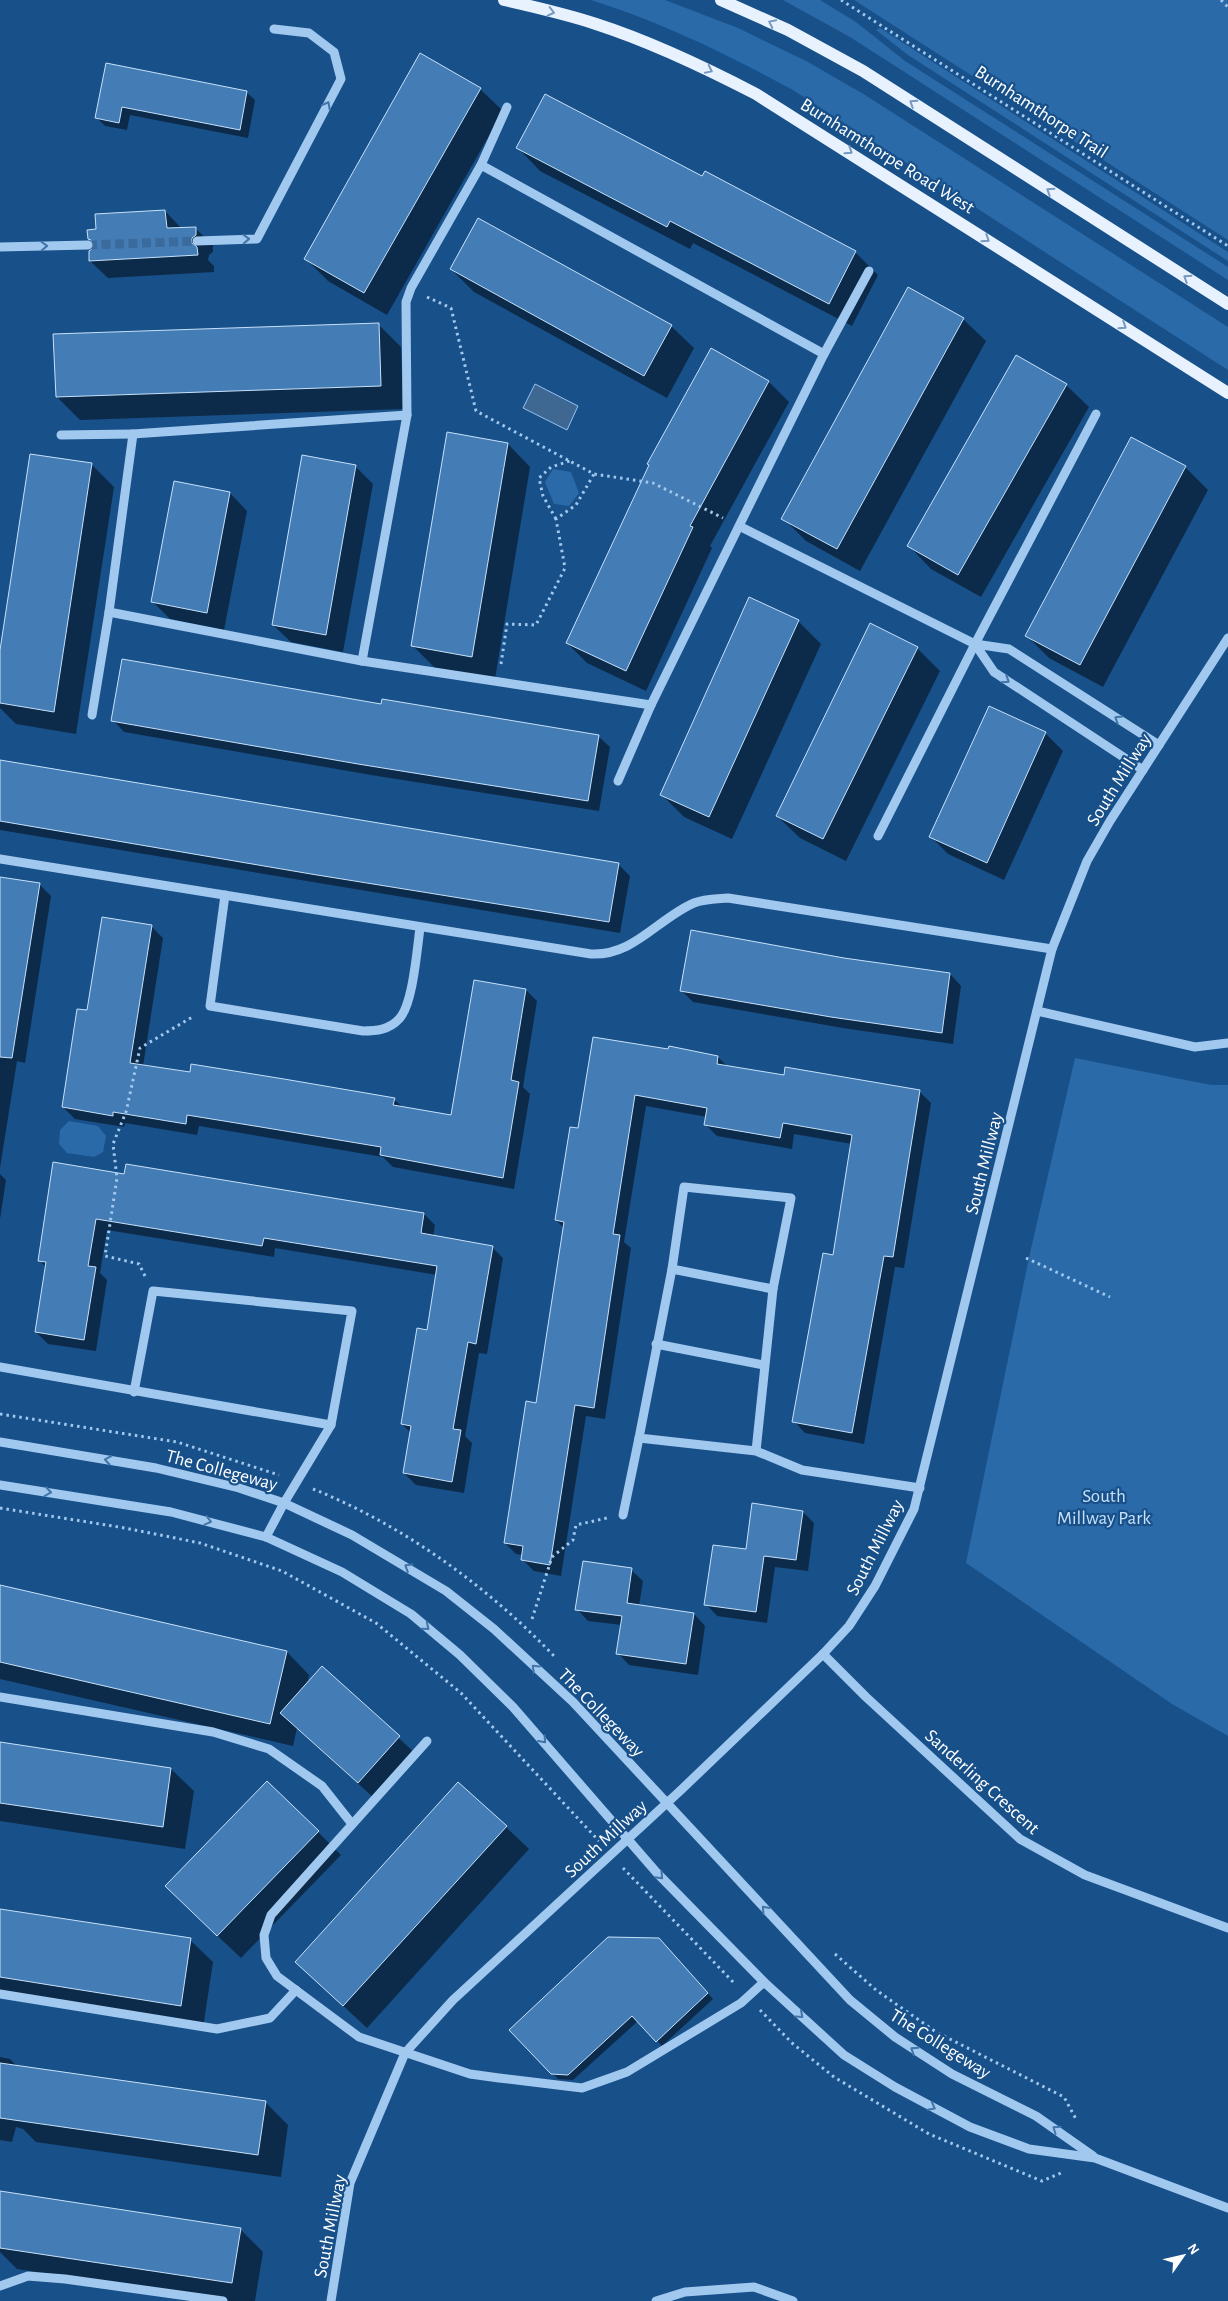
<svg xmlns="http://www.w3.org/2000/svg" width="1228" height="2301" font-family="'Alegreya Sans',sans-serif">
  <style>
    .green { fill: #2a6aa9 }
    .water { fill: #3e6892; stroke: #94c3f1 }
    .shadow { fill: #0007 }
    .building { fill: #447cb5; stroke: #c7e1fa }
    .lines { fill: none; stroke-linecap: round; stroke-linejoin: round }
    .minor-tunnel { stroke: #3b6a9c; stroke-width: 9; stroke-dasharray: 9 4.5; stroke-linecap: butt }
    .path { stroke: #a1c8ee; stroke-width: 3; stroke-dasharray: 2.5 4; stroke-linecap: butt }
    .minor { stroke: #a1c8ee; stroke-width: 9 }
    .major { stroke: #e8f2ff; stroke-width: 12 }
    .oneway { stroke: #7699bf }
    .oneway2 { stroke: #4174a8 }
    .labels { text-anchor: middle; stroke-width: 4.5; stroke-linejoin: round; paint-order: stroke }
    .street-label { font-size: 19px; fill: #fff; stroke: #18508a }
    .park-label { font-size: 19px; fill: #c7e1fa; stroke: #18508a }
  </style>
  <rect width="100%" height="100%" fill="#18508a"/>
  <!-- green -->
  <g class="green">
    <path d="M591,0H665L738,28L808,62L865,95L1228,327V370L793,90C728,55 662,22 591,0Z"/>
    <polygon points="783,0 820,0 856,22 905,61 1228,267 1228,280 850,37"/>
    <polygon points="854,0 1228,0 1228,240"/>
    <polygon points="880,28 1228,252 1228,261 908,55 876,30"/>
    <polygon points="553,469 571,472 579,493 569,506 554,504 545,482"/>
    <polygon points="1075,1058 1211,1085 1228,1085 1228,1736 1172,1704 966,1563 1030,1253"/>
    <polygon points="69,1121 98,1126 106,1136 103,1152 94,1157 67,1153 59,1144 60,1130"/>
  </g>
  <!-- water -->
  <polygon class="water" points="535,384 578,406 567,430 523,408"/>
  <!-- shadow -->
  <g class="shadow">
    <polygon points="107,65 246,92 255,100 248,138 130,115 127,130 105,126 97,118"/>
    <polygon points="480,89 503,111 387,315 328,281 305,258"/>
    <polygon points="518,148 703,178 706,173 855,252 878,275 852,326 693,243 690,249 540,171"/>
    <polygon points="165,211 182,229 195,228 213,245 213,252 209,255 208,260 214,266 214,272 108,278 90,261 95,245 89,238"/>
    <polygon points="451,269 671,326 694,348 667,398 474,292"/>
    <polygon points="963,319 986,341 860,571 806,541 783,518"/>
    <polygon points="378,324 401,347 403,409 80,420 57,397"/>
    <polygon points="711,350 769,382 789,402 710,546 712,548 646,691 587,663 567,643"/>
    <polygon points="1066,385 1089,407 981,597 931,569 909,546"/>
    <polygon points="1131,439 1185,467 1208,490 1103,687 1049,658 1027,636"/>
    <polygon points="508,444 530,467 495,679 435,668 412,645"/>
    <polygon points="91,464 114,487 76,734 16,724 0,708 0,659"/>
    <polygon points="355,466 373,484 343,652 291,642 273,625"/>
    <polygon points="230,493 247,511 224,630 170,619 153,602"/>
    <polygon points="798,621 821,644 732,839 684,817 661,794"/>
    <polygon points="917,648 940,671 846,861 800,838 777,816"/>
    <polygon points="382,705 598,736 610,747 599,811 371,775 124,732 113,720"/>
    <polygon points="989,708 1045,733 1063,751 1004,880 948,854 931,837"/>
    <polygon points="0,761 618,864 630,876 620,933 0,830"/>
    <polygon points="0,878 40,885 51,896 25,1063 17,1061 0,1168"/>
    <polygon points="151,926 163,938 143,1066 394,1099 403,1108 452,1117 526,990 537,1001 523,1087 530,1094 514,1189 393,1167 383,1157 199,1126 197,1135 125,1123 124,1127 75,1119 63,1107 88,1012"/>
    <polygon points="844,959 950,974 961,986 953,1044 843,1028 693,1002 682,991"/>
    <polygon points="594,1038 718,1057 728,1067 785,1077 919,1091 931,1103 904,1268 895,1267 864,1444 805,1433 794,1421 834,1257 852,1144 794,1134 792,1149 717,1136 705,1124 707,1117 646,1106 624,1242 631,1248 605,1419 586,1416 561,1576 534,1571 522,1559 523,1555 516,1554 505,1543 537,1404 564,1228 556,1220 579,1130"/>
    <polygon points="0,1174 6,1180 0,1219"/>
    <polygon points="125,1175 424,1214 435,1225 433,1237 492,1247 503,1258 487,1354 479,1353 465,1436 472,1443 464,1493 416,1485 404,1473 411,1433 402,1424 428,1331 437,1275 275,1248 274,1257 107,1230 100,1273 107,1280 96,1351 48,1344 36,1332 46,1267 39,1260"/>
    <polygon points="803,1512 814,1523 808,1571 775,1567 767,1623 717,1616 706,1604 747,1551"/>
    <polygon points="631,1570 643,1581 639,1606 694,1614 705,1626 698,1675 629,1665 618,1653 622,1625 588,1621 577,1609"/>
    <polygon points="0,1587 287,1652 309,1675 307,1685 323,1668 416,1754 376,1800 297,1728 293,1746 0,1679"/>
    <polygon points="0,1743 171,1769 194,1791 185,1849 0,1821"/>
    <polygon points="506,1827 529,1849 367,2028 296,1962"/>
    <polygon points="318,1832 341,1855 241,1958 189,1909"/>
    <polygon points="0,1910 190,1940 213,1962 203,2028 0,1996"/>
    <polygon points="664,1946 713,1999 662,2046 638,2021 573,2080 558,2079 511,2030"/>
    <polygon points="0,2057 10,2059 18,2067 265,2102 288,2125 281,2177 36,2142 23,2129 16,2127 12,2142 0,2140"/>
    <polygon points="0,2210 240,2229 263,2252 255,2301 228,2301 17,2269 0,2252"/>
  </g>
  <!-- building -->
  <g class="building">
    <polygon points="420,53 481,88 364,293 304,259"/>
    <polygon points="106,63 247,91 240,130 122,107 119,123 95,118"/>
    <polygon points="545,94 702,176 705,171 856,251 829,304 670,221 667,227 516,148"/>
    <polygon points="165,210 167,228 196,227 196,235 192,238 191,242 197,247 198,255 89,261 89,251 93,248 94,244 91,240 88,239 87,230 96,229 95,214"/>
    <polygon points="478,218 672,325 644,376 450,269"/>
    <polygon points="908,287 964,318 837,549 781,519"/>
    <polygon points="379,323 381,386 56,397 53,334"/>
    <polygon points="711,348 769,381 690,526 693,527 626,671 566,643 649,465 647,464"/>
    <polygon points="1016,355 1067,384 958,575 907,546"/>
    <polygon points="447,432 508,443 472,657 411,646"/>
    <polygon points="1131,437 1186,466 1080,665 1025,636"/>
    <polygon points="30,454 92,463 54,712 0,703 0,650"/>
    <polygon points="302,455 356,465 326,635 272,625"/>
    <polygon points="174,481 230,492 207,613 151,602"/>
    <polygon points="749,597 799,620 709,817 660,795"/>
    <polygon points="870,623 918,647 823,839 776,816"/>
    <polygon points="122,659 381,704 382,699 599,735 588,801 358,764 111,721"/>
    <polygon points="989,706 1046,732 987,863 929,837"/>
    <polygon points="0,760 619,863 609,922 311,874 0,821"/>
    <polygon points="0,877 40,883 12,1058 0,1057"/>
    <polygon points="102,917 152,925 130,1063 190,1072 191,1064 284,1079 395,1098 393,1105 451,1115 474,980 526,989 511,1080 519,1082 503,1178 380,1155 381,1147 267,1128 187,1115 186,1124 113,1112 113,1116 62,1107 77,1009 87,1010"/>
    <polygon points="691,930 844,958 950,973 942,1033 831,1017 680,991"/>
    <polygon points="593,1037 668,1049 669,1046 718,1056 717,1064 784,1075 785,1067 920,1090 893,1257 884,1256 852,1433 792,1422 823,1253 833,1255 852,1135 783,1123 780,1138 704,1125 707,1108 635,1095 613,1234 620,1235 594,1408 575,1405 550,1565 521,1560 523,1546 504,1543 526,1401 536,1403 564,1222 555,1220 570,1127 578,1128"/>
    <polygon points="53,1162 124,1174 126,1164 424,1213 421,1233 493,1246 476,1344 468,1342 453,1429 461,1430 452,1482 403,1473 411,1426 401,1424 417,1328 427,1330 437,1266 264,1238 262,1246 96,1219 88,1266 96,1267 84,1340 35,1332 46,1262 38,1261"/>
    <polygon points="752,1503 803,1511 796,1560 764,1556 756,1612 704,1605 713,1545 746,1549"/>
    <polygon points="583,1561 632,1568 627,1603 694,1613 686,1664 616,1654 622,1616 575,1610"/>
    <polygon points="0,1585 287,1651 270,1724 0,1662"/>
    <polygon points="322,1666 400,1736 358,1783 280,1713"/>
    <polygon points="0,1742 171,1768 163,1827 0,1803"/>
    <polygon points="267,1781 319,1831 217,1936 165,1886"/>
    <polygon points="458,1782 507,1826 343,2006 295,1962"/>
    <polygon points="0,1909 191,1938 181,2006 0,1977"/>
    <polygon points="608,1937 659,1938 708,1993 656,2042 632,2016 568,2075 551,2074 509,2030"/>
    <polygon points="0,2063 266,2101 258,2155 0,2118"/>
    <polygon points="0,2191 241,2228 232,2283 0,2248"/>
  </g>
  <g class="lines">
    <!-- minor-tunnel -->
    <polyline class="minor-tunnel" points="88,245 197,241"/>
    <!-- path -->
    <g class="path">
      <polyline points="841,0 1228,246"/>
      <polyline points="1221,0 1228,7"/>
      <polyline points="427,297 451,308 476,411 594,474 653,483 723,518"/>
      <polyline points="556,519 543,496 539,478 551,467 570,461"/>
      <polyline points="501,664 507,624 536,625 565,568 556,519 576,505 594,474"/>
      <polyline points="1026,1258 1110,1297"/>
      <polyline points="145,1276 139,1264 105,1256 117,1178 113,1144 126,1112 140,1048 194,1016"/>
      <polyline points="0,1414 177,1442 279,1475"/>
      <path d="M313,1489C405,1526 488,1587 556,1658"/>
      <polyline points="0,1508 125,1528 200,1543 282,1571 376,1623 461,1693 599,1841"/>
      <polyline points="532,1619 552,1557 573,1540 576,1525 607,1518"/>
      <polyline points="623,1868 735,1984"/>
      <polyline points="835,1954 876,1990 936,2032 1064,2097 1077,2121"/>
      <polyline points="760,2010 792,2043 834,2077 929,2134 1042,2181 1061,2173"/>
    </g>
    <!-- minor -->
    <g class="minor">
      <polyline points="481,165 507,107"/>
      <polyline points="197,241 257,239 341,79 334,52 309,33 274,29"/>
      <polyline points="0,247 88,245"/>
      <polyline points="824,354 869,271"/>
      <polyline points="61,435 133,434"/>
      <polyline points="739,526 651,705 362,661 407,415 406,302 411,288 481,165 824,354 739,526 975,644 1009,649 1159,745"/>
      <polyline points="975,644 994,672 1143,770"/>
      <polyline points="362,661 109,612 133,434 407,415"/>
      <polyline points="92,715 109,612"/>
      <polyline points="618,781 651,705"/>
      <polyline points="878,836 975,644 1096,414"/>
      <path d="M0,859L591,954C634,956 657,919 694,903C704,899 717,899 728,898L1052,949"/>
      <path d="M225,895L210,1006L363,1031C376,1031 389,1030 399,1019C413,1005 417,949 420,928"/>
      <polyline points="1037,1011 1195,1047 1228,1043"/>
      <polyline points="672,1269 773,1289"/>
      <polyline points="656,1344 764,1365"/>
      <polyline points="0,1367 331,1425 284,1503 266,1537"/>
      <polyline points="134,1392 153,1291 352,1311 331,1425"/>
      <polyline points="0,1442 156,1468 239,1488 284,1503 352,1535 446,1591 494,1629 573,1702 850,2000 895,2037 952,2074 1036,2116 1093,2156"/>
      <polyline points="756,1451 773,1289 791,1198 684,1187 672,1269 639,1438 756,1451 802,1470 920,1488"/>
      <polyline points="0,1485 171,1512 266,1537 342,1572 411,1614 460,1655 513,1707 657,1873 764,1982 844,2055 895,2087 970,2127 1029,2149 1095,2158 1228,2208"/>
      <polyline points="623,1515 639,1438"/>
      <polyline points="823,1654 866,1697 1020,1839 1085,1875 1228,1928"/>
      <polyline points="0,1697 213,1732 269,1749 322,1786 352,1824"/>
      <polyline points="427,1741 271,1915 264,1935 266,1958 277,1976 359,2037 470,2074 499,2078 582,2088 627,2072 741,2003 764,1982"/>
      <polyline points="0,1994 217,2029 270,2018 296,1990"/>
      <polyline points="0,2286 28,2276 65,2279 223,2301"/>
      <polyline points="331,2301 350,2183 405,2053 453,2000 681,1790 823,1654 849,1626 875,1586 914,1509 1052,949 1087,861 1110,821 1228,638"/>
      <polyline points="656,2301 685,2292 754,2287 793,2301"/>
    </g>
    <!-- major -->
    <g class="major">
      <path d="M504,0C535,7 566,14 596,24C652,42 704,67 756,94L1228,393"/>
      <polyline points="721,0 788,30 863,71 1228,304"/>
    </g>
  </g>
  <!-- one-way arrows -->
  <defs><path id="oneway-chevron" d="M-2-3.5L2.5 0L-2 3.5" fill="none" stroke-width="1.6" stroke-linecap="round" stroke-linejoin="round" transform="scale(1.25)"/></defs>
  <g class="oneway">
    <use href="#oneway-chevron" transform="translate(551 12) rotate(14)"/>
    <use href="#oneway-chevron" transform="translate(772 23) rotate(-154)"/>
    <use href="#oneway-chevron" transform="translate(709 70) rotate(26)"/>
    <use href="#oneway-chevron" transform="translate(913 103) rotate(-147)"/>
    <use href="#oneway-chevron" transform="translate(849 151) rotate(33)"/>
    <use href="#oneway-chevron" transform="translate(1050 191) rotate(-147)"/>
    <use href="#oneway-chevron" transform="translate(986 239) rotate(33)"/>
    <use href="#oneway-chevron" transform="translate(1187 278) rotate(-147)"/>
    <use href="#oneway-chevron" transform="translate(1123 326) rotate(33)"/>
  </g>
  <g class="oneway2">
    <use href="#oneway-chevron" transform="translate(327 105) rotate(-62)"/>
    <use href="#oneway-chevron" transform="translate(246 239) rotate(-2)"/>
    <use href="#oneway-chevron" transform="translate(44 246) rotate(-2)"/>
    <use href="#oneway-chevron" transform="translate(1006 680) rotate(33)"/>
    <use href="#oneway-chevron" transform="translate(1118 719) rotate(-148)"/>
    <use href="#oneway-chevron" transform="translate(108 1460) rotate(-170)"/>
    <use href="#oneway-chevron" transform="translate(48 1492) rotate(9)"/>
    <use href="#oneway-chevron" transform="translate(208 1521) rotate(15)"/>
    <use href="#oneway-chevron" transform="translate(408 1567) rotate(-148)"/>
    <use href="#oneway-chevron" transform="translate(426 1627) rotate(39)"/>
    <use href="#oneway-chevron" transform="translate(535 1668) rotate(-137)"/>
    <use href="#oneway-chevron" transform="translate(543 1740) rotate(48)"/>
    <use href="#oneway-chevron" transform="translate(660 1876) rotate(47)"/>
    <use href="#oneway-chevron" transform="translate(765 1909) rotate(-132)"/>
    <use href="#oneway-chevron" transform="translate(800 2015) rotate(42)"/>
    <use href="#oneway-chevron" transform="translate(914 2050) rotate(-147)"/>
    <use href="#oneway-chevron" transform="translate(932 2107) rotate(28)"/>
    <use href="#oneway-chevron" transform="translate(1056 2129) rotate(-145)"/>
  </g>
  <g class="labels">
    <!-- street labels -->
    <g class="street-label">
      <text transform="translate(1042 111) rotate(33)" y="7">Burnhamthorpe Trail</text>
      <text transform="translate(888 155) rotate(32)" y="7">Burnhamthorpe Road West</text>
      <text transform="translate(1118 779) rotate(-58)" y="7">South Millway</text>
      <text transform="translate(983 1163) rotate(-76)" y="7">South Millway</text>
      <text transform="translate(222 1469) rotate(15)" y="7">The Collegeway</text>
      <text transform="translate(874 1547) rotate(-63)" y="7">South Millway</text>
      <text transform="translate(602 1712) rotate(46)" y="7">The Collegeway</text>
      <text transform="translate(983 1781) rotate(42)" y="7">Sanderling Crescent</text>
      <text transform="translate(605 1838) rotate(-43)" y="7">South Millway</text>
      <text transform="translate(941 2043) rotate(32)" y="7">The Collegeway</text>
      <text transform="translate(329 2226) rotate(-79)" y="7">South Millway</text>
    </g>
    <!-- park labels -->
    <g class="park-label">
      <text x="1104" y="1502">South<tspan x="1104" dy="22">Millway Park</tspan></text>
    </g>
  </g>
  <!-- north arrow -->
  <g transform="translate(1183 2256) rotate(56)" stroke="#18508a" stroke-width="4" paint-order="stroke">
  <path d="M0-4L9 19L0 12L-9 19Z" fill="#ffffff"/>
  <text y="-8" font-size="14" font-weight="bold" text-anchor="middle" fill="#ffffff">N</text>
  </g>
</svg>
